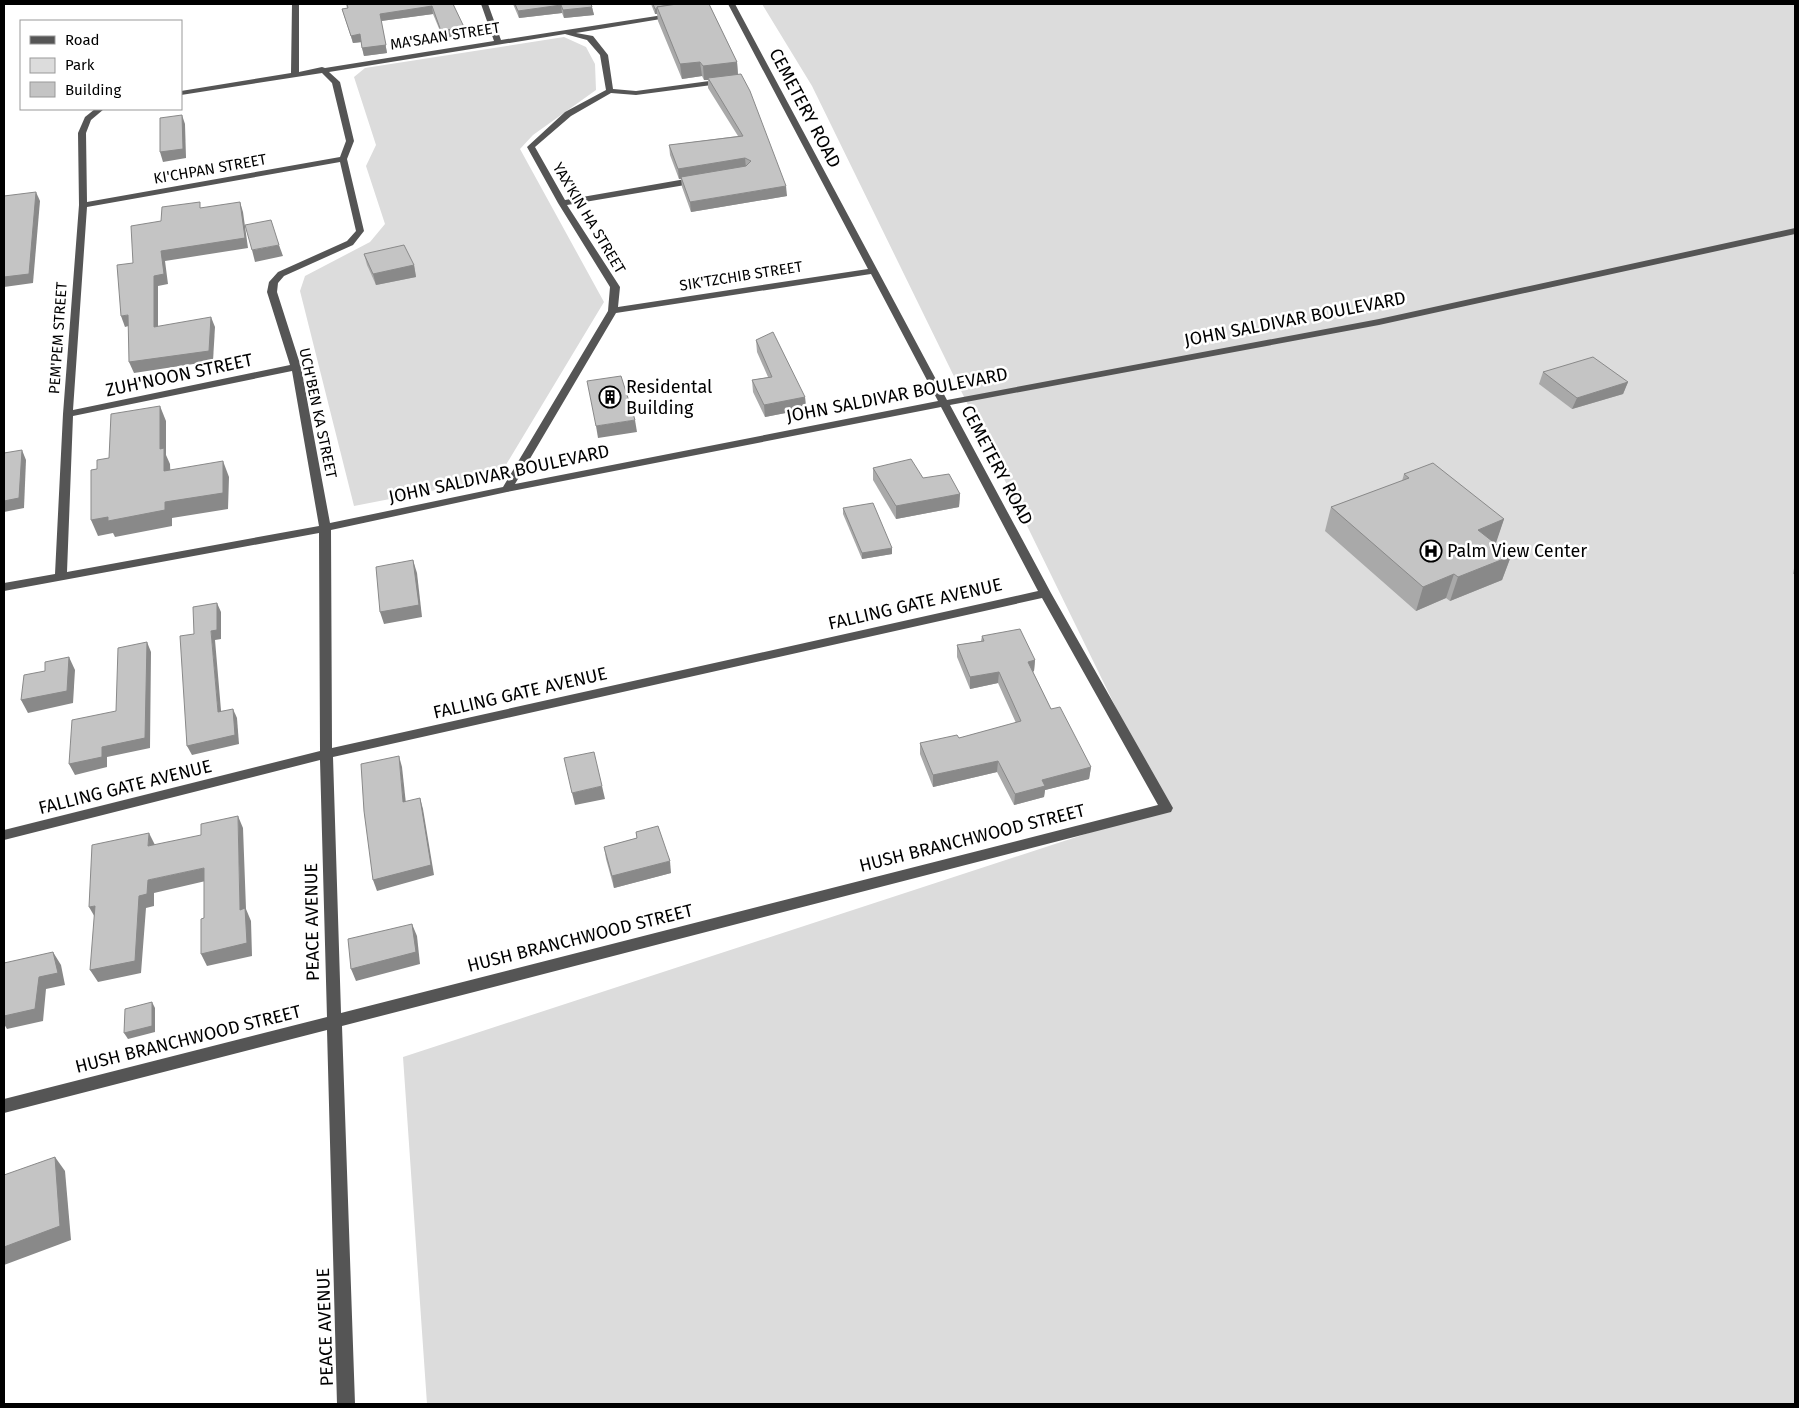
<svg xmlns="http://www.w3.org/2000/svg" width="1799" height="1408" font-family="'Fira Sans',sans-serif">
  <style>
    .green { fill: #dcdcdc }
    .lines { fill: none; stroke-linecap: round; stroke-linejoin: round }
    .minor { fill: #555; fill-rule: evenodd }
    .wall { fill: #a9a9a9 }
    .shaded-wall { fill: #898989 }
    .building { fill: #c4c4c4; stroke: #898989 }
    .labels { text-anchor: middle; stroke-width: 5; stroke-linejoin: round; paint-order: stroke }
    .far-street-label { font-size: 15px; fill: #000; stroke: #fff }
    .street-label { font-size: 18px; fill: #000; stroke: #fff }
    .poi-label { font-size: 18px; fill: #000; stroke: #fff; text-anchor: start }
  </style>
  <rect width="100%" height="100%" fill="#fff"/>
  <!-- green -->
  <g class="green">
    <polygon points="762,4 1795,4 1795,1404 427,1404 403,1057 1165,808 812,86"/>
    <polygon points="564,37 586,47 595,64 596,90 533,135 520,149 604,302 498,478 354,506 300,291 305,276 370,242 385,224 366,166 376,145 354,77 365,68"/>
  </g>
  <g class="lines">
    <!-- minor -->
    <path class="minor" d="M292,4H299V72L322,67L325,68L494,41L481,4H488L501,40L676,13V17H673L576,33L593,36L608,55L613,89L636,91L724,79H727V83L636,95L611,93L571,116L535,147L565,200L697,177L701,180L697,183L567,205L620,287L618,307L868,269L728,4H735L947,400L1379,319L1795,228V234L1379,325L950,405L1051,593L1173,808L1171,812L342,1026L355,1404H337L327,1030L4,1113V1099L327,1017L320,760L4,840V830L320,751L319,533L4,591V583L55,574L63,414L79,205L78,133L85,117L95,109H104L91,120L86,133L87,202L340,157L346,141L332,83L322,73L181,95V91L291,73ZM565,34L587,40L600,55L606,90L565,112L527,147L558,203L610,287L608,311L503,487L330,523L301,367L277,292L278,283L284,276L353,245L364,231L347,159L354,141L340,82L329,72ZM340,162L356,231L347,241L278,272L269,282L267,292L290,365L73,410L87,207ZM871,274L938,401L515,484L616,313ZM292,371L319,526L67,572L73,416ZM941,407L1038,591L332,748L331,530L507,492ZM1042,598L1158,805L341,1013L333,757Z"/>
  </g>
  <!-- wall -->
  <g class="wall">
    <polygon points="346,4 453,4 466,35 443,38 433,14 381,21 387,53 364,56 361,42 353,43 342,9 347,8"/>
    <polygon points="513,4 591,4 594,15 564,18 562,13 519,18"/>
    <polygon points="651,4 709,4 737,62 738,74 787,196 691,212 682,187 681,179 679,179 670,155 669,145 738,136 708,88 708,80 704,80 702,76 682,79 658,21 657,14 655,14"/>
    <polygon points="364,254 414,265 416,277 376,285 367,265"/>
    <polygon points="756,340 805,397 806,409 765,417 753,392 752,380 768,377 757,352"/>
    <polygon points="1543,372 1628,382 1623,394 1572,409 1539,384"/>
    <polygon points="873,468 923,478 960,494 959,507 896,519 873,480"/>
    <polygon points="1404,474 1504,519 1495,544 1511,556 1502,580 1450,601 1446,598 1416,611 1325,531 1331,507 1402,481"/>
    <polygon points="843,508 892,554 862,559 843,514"/>
    <polygon points="1795,563 1795,574 1793,574"/>
    <polygon points="982,636 1035,660 1034,671 1033,672 1051,709 1091,767 1089,779 1045,790 1044,797 1014,805 997,772 933,787 920,754 920,743 959,738 1016,723 998,683 970,689 957,657 957,645 981,641"/>
    <polygon points="636,832 671,873 614,888 606,859 604,847 637,838"/>
  </g>
  <!-- shaded-wall -->
  <g class="shaded-wall">
    <polygon points="561,5 562,13 519,18 518,11"/>
    <polygon points="432,6 433,14 381,21 387,53 364,56 362,48 380,14"/>
    <polygon points="592,7 594,15 564,18 563,10"/>
    <rect x="655" y="9" width="2" height="5"/>
    <polygon points="464,27 466,35 443,38 441,31"/>
    <polygon points="360,34 362,42 353,43 351,36"/>
    <polygon points="700,62 702,76 682,79 680,64"/>
    <polygon points="737,62 738,76 708,78 708,80 704,80 703,66"/>
    <polygon points="182,115 185,124 186,158 163,162 160,152"/>
    <polygon points="745,158 746,168 679,179 678,169"/>
    <polygon points="786,186 787,196 691,212 690,202"/>
    <polygon points="36,192 40,201 33,283 4,287 4,277"/>
    <polygon points="240,202 243,212 248,248 165,261 168,284 158,286 158,337 154,327 154,276 161,251"/>
    <polygon points="279,245 283,256 255,262 252,250"/>
    <polygon points="414,265 416,277 376,285 373,274"/>
    <polygon points="128,315 132,325 125,327 121,316"/>
    <polygon points="211,317 215,327 213,361 134,373 129,362"/>
    <polygon points="1628,382 1623,394 1572,409 1577,398"/>
    <polygon points="805,397 806,409 765,417 764,405"/>
    <polygon points="160,406 166,421 166,455 170,464 171,487 164,471 160,449"/>
    <polygon points="635,420 637,432 598,438 596,426"/>
    <polygon points="22,450 26,460 24,508 4,512 4,501"/>
    <polygon points="223,461 229,477 228,509 172,518 172,526 115,537 113,533 98,536 91,520 165,502"/>
    <polygon points="960,494 959,507 896,519 896,506"/>
    <polygon points="1504,519 1496,543 1470,554 1478,530"/>
    <polygon points="892,548 892,554 862,559 862,553"/>
    <polygon points="1511,556 1502,580 1450,601 1458,577"/>
    <polygon points="413,560 417,573 422,617 384,624 380,612"/>
    <polygon points="1454,574 1446,598 1416,611 1423,587"/>
    <polygon points="217,603 221,612 221,639 215,640 222,722 218,712 211,631"/>
    <polygon points="147,642 151,652 150,748 107,757 107,767 75,775 69,764 102,747"/>
    <polygon points="69,657 75,670 73,703 28,713 21,700"/>
    <polygon points="1035,660 1034,671 1027,673 1028,662"/>
    <polygon points="999,672 998,683 970,689 970,677"/>
    <polygon points="233,709 237,718 239,744 192,755 187,746"/>
    <polygon points="399,756 402,767 407,813 403,802"/>
    <polygon points="998,761 997,772 933,787 933,775"/>
    <polygon points="1091,767 1089,779 1045,790 1044,797 1014,805 1015,794 1042,780"/>
    <polygon points="602,786 605,799 575,805 572,793"/>
    <polygon points="420,798 423,809 434,875 377,891 373,880"/>
    <polygon points="238,816 243,828 246,909 251,921 252,956 207,966 201,954 240,910"/>
    <polygon points="149,833 155,845 148,846"/>
    <polygon points="670,861 671,873 614,888 612,876"/>
    <polygon points="204,868 210,880 154,893 154,906 146,908 141,973 98,982 90,970 148,880"/>
    <polygon points="95,906 96,919 89,907"/>
    <polygon points="412,924 417,936 420,964 356,981 351,969"/>
    <polygon points="53,952 61,965 65,985 46,989 43,1021 7,1029 4,1024 4,1016 39,977"/>
    <polygon points="152,1002 155,1008 155,1032 128,1039 124,1033"/>
    <polygon points="55,1157 65,1171 71,1240 4,1265 4,1247"/>
  </g>
  <!-- building -->
  <g class="building">
    <polygon points="347,4 453,4 464,27 441,31 432,6 380,14 386,45 362,48 360,34 351,36 342,9 348,8"/>
    <polygon points="515,4 591,4 592,7 563,10 561,5 518,11"/>
    <polygon points="653,4 677,4 657,7 657,9 655,9"/>
    <polygon points="677,4 709,4 737,62 703,66 700,62 680,64 657,7"/>
    <polygon points="741,74 750,91 786,186 690,202 681,177 746,166 751,161 745,158 678,169 669,145 743,136 708,78"/>
    <polygon points="182,115 183,149 160,152 160,118"/>
    <polygon points="36,192 29,274 4,277 4,196"/>
    <polygon points="200,202 200,208 240,202 245,238 161,251 164,274 154,276 154,327 211,317 209,351 129,362 128,315 121,316 117,265 133,263 131,226 161,221 162,207"/>
    <polygon points="271,220 279,245 252,250 245,225"/>
    <polygon points="404,245 414,265 373,274 364,254"/>
    <polygon points="773,332 805,397 764,405 752,380 772,377 756,340"/>
    <polygon points="1593,357 1628,382 1577,398 1543,372"/>
    <polygon points="621,376 635,420 596,426 587,381"/>
    <polygon points="160,406 160,449 164,448 164,471 223,461 223,493 165,502 165,510 108,521 108,517 91,520 91,470 97,469 97,460 109,458 111,414"/>
    <polygon points="22,450 19,498 4,501 4,453"/>
    <polygon points="911,459 923,478 949,474 960,494 896,506 873,468"/>
    <polygon points="1433,463 1504,519 1478,530 1511,556 1458,577 1454,574 1423,587 1331,507 1409,478 1404,474"/>
    <polygon points="873,503 892,548 862,553 843,508"/>
    <polygon points="413,560 419,605 380,612 376,567"/>
    <polygon points="217,603 217,630 211,631 218,712 233,709 235,735 187,746 180,636 194,634 193,607"/>
    <polygon points="1020,629 1035,660 1028,662 1051,709 1060,707 1091,767 1042,780 1045,786 1015,794 998,761 933,775 920,743 957,735 959,738 1021,721 999,672 970,677 957,645 984,641 982,636"/>
    <polygon points="147,642 145,738 102,747 102,757 69,764 72,720 116,711 118,648"/>
    <polygon points="69,657 67,691 21,700 24,675 45,671 45,662"/>
    <polygon points="594,752 602,786 572,793 564,758"/>
    <polygon points="399,756 403,802 420,798 431,865 373,880 364,811 361,764"/>
    <polygon points="238,816 240,910 245,908 247,943 201,954 201,919 204,918 204,868 148,880 147,894 139,896 135,961 90,970 95,906 89,907 92,845 149,833 148,846 201,835 201,824"/>
    <polygon points="658,826 670,861 612,876 604,847 637,838 636,832"/>
    <polygon points="412,924 416,952 351,969 348,939"/>
    <polygon points="53,952 58,973 39,977 35,1009 4,1016 4,963"/>
    <polygon points="152,1002 152,1026 124,1033 125,1009"/>
    <polygon points="55,1157 60,1226 4,1247 4,1175"/>
  </g>
  <!-- icons -->
  <defs>
    <g id="building-ring" transform="scale(1.125)"><circle r="9.5" fill="#fff" stroke="#000" stroke-width="1.5"/><path d="M-4-6H4V6H1V3H-1V6H-4ZM-2.5-4.3h1.7v1.8h-1.7ZM.8-4.3h1.7v1.8H.8ZM-2.5-1h1.7V.8h-1.7ZM.8-1h1.7V.8H.8Z" fill="#000"/></g>
    <g id="hospital-ring" transform="scale(1.125)"><circle r="9.5" fill="#fff" stroke="#000" stroke-width="1.5"/><path d="M-5-5h3v3.5h4V-5h3V5h-3V1.5h-4V5h-3Z" fill="#000"/></g>
  </defs>
  <g fill-rule="evenodd">
    <use href="#building-ring" x="610" y="397"/>
    <use href="#hospital-ring" x="1431" y="551"/>
  </g>
  <g class="labels">
    <!-- far-street labels -->
    <g class="far-street-label">
      <text transform="translate(445 36) rotate(-9)" y="5">MA'SAAN STREET</text>
      <text transform="translate(210 169) rotate(-10)" y="5">KI'CHPAN STREET</text>
      <text transform="translate(589 218) rotate(59)" y="5">YAX'KIN HA STREET</text>
      <text transform="translate(741 276) rotate(-9)" y="5">SIK'TZCHIB STREET</text>
      <text transform="translate(58 338) rotate(-86)" y="5">PEM'PEM STREET</text>
      <text transform="translate(318 413) rotate(78)" y="5">UCH'BEN KA STREET</text>
    </g>
    <!-- street labels -->
    <g class="street-label">
      <text transform="translate(805 108) rotate(62)" y="6">CEMETERY ROAD</text>
      <text transform="translate(1295 319) rotate(-11)" y="6">JOHN SALDIVAR BOULEVARD</text>
      <text transform="translate(179 375) rotate(-12)" y="6">ZUH'NOON STREET</text>
      <text transform="translate(897 395) rotate(-11)" y="6">JOHN SALDIVAR BOULEVARD</text>
      <text transform="translate(997 465) rotate(62)" y="6">CEMETERY ROAD</text>
      <text transform="translate(499 474) rotate(-12)" y="6">JOHN SALDIVAR BOULEVARD</text>
      <text transform="translate(915 604) rotate(-13)" y="6">FALLING GATE AVENUE</text>
      <text transform="translate(520 693) rotate(-13)" y="6">FALLING GATE AVENUE</text>
      <text transform="translate(125 787) rotate(-14)" y="6">FALLING GATE AVENUE</text>
      <text transform="translate(972 838) rotate(-14)" y="6">HUSH BRANCHWOOD STREET</text>
      <text transform="translate(312 922) rotate(-91)" y="6">PEACE AVENUE</text>
      <text transform="translate(580 938) rotate(-14)" y="6">HUSH BRANCHWOOD STREET</text>
      <text transform="translate(188 1039) rotate(-14)" y="6">HUSH BRANCHWOOD STREET</text>
      <text transform="translate(325 1327) rotate(-92)" y="6">PEACE AVENUE</text>
    </g>
    <!-- poi labels -->
    <g class="poi-label">
      <text x="626" y="393">Residental<tspan x="626" dy="21">Building</tspan></text>
      <text x="1447" y="557">Palm View Center</text>
    </g>
  </g>
  <!-- border -->
  <rect width="1799" height="1408" fill="none" stroke="#000000" stroke-width="10"/>
  <!-- legend -->
  <rect x="20" y="20" width="162" height="90" fill="#ffffff" stroke="#999999"/>
  <rect x="30" y="36" width="25" height="8" fill="#555555" stroke="#999999"/>
  <text x="65" y="45" font-size="15" fill="#000000">Road</text>
  <rect x="30" y="58" width="25" height="15" fill="#dcdcdc" stroke="#999999"/>
  <text x="65" y="70" font-size="15" fill="#000000">Park</text>
  <rect x="30" y="82" width="25" height="15" fill="#c4c4c4" stroke="#999999"/>
  <text x="65" y="95" font-size="15" fill="#000000">Building</text>
</svg>
